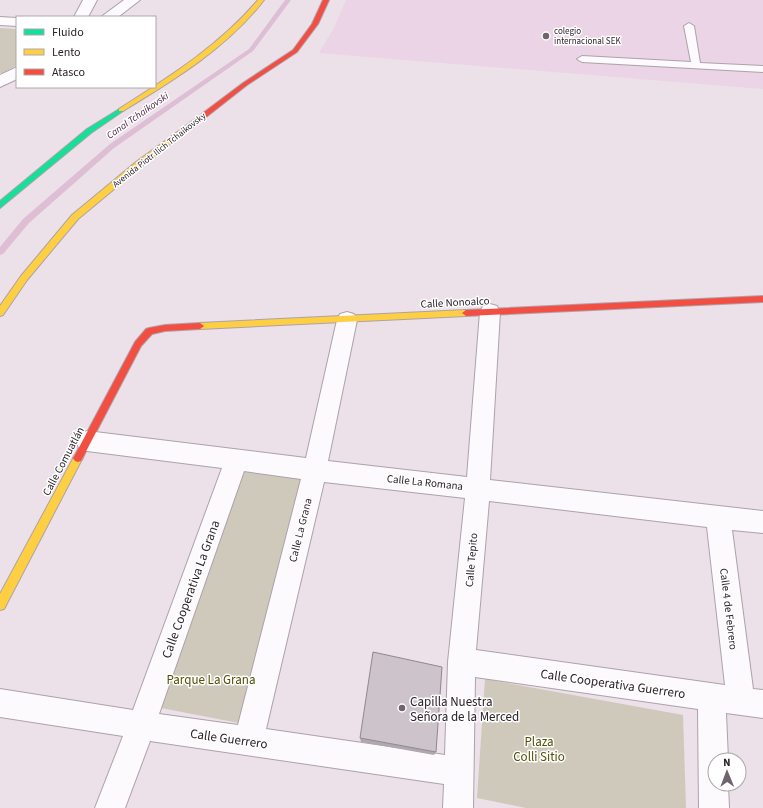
<svg xmlns="http://www.w3.org/2000/svg" width="763" height="808" font-family="'Source Sans 3',sans-serif">
  <style>
    .built { fill: #ead4e5 }
    .green { fill: #cec9bb }
    .lines { fill: none; stroke-linecap: round; stroke-linejoin: round }
    .stream { fill: #ddbed5; fill-rule: evenodd }
    .lane-casing { stroke: #aca2aa; stroke-width: 2 }
    .street-casing { stroke: #aca2aa; stroke-width: 2 }
    .fast-casing { stroke: #aca2aa; stroke-width: 2 }
    .slow-casing { stroke: #aca2aa; stroke-width: 2 }
    .jam-casing { stroke: #aca2aa; stroke-width: 2 }
    .lane { fill: #fcfafc; fill-rule: evenodd }
    .street { fill: #fcfafc; fill-rule: evenodd }
    .fast { fill: #16e098; fill-rule: evenodd }
    .slow { fill: #ffcf43; fill-rule: evenodd }
    .jam { fill: #f24e42; fill-rule: evenodd }
    .wall { fill: #b0a8af }
    .building { fill: #cdc3cb; stroke: #90888e }
    .poi-dot { fill: #6f646c; stroke: #fff; stroke-width: 1.5 }
    .labels { text-anchor: middle; stroke-width: 3; stroke-linejoin: round; paint-order: stroke }
    .far-poi-label { font-size: 9px; fill: #2c2229; stroke: #fff; text-anchor: start }
    .far-street-label { font-size: 9px; fill: #2c2229; stroke: #fff }
    .far-water-label { font-size: 10px; font-style: italic; fill: #512248; stroke: #fff }
    .street-label { font-size: 11px; fill: #2c2229; stroke: #fff }
    .near-street-label { font-size: 13px; fill: #2c2229; stroke: #fff }
    .near-park-label { font-size: 13px; fill: #535106; stroke: #fff }
    .near-poi-label { font-size: 13px; fill: #2c2229; stroke: #fff; text-anchor: start }
  </style>
  <rect width="100%" height="100%" fill="#ece0e9"/>
  <!-- built -->
  <polygon class="built" points="346,0 763,0 763,89 319,53 334,28"/>
  <!-- green -->
  <g class="green">
    <polygon points="0,28 17,29 17,65 3,73 0,73"/>
    <polygon points="240,470 304,478 239,723 161,708"/>
    <polygon points="485,679 683,715 686,808 526,808 477,798"/>
  </g>
  <g class="lines">
    <!-- stream -->
    <polygon class="stream" points="285,0 291,0 253,51 114,148 29,223 3,254 0,255 0,247 23,219 110,144 249,49"/>
    <!-- lane casing -->
    <g class="lane-casing">
      <polygon id="lane" points="689,23 694,26 700,63 763,66 763,72 582,62 577,59 582,56 691,62 684,26"/>
    </g>
    <!-- street casing -->
    <g class="street-casing">
      <g id="street">
        <polygon points="83,0 97,0 88,17 74,17"/>
        <polygon points="124,0 140,0 118,17 101,17"/>
        <polygon points="0,17 17,18 17,26 0,25"/>
        <polygon points="17,67 17,79 0,87 0,75"/>
        <path d="M490,304L497,306L500,312L490,480L763,511V533L732,530L753,689L763,690V718L726,713L728,760H715V784H728L729,808H699L698,709L475,677L473,808H443L444,784L150,741L125,808H95L123,736L0,717V689L133,710L222,468L87,451L79,448L76,441L79,434L87,431L306,458L337,320L340,314L347,312L354,314L357,320L328,461L467,477L480,312L483,306ZM244,471L301,479L238,725L159,714ZM324,482L465,498L448,662L445,755L266,729ZM489,501L707,527L725,685L476,650Z"/>
      </g>
    </g>
    <!-- fast casing -->
    <g class="fast-casing">
      <polygon id="fast" points="121,108 124,110 123,111 91,133 0,208 0,201 87,129"/>
    </g>
    <!-- slow casing -->
    <g class="slow-casing">
      <g id="slow">
        <path d="M258,0H264C227,48 174,80 123,111H119V109C169,77 219,46 258,0Z"/>
        <polygon points="183,128 187,128 188,130 142,166 78,219 27,280 3,315 0,316 0,306 21,276 72,215 136,162"/>
        <polygon points="466,310 470,313 466,316 200,329 196,326 200,323"/>
        <polygon points="78,454 81,455 83,458 81,461 4,609 0,610 0,594 75,455"/>
      </g>
    </g>
    <!-- jam casing -->
    <g class="jam-casing">
      <g id="jam">
        <polygon points="323,0 329,0 318,24 297,52 247,85 187,132 183,132 183,128 243,83 293,50 312,24"/>
        <polygon points="763,296 763,302 466,316 462,313 466,310"/>
        <polygon points="200,323 204,326 200,329 165,331 152,334 141,346 81,461 78,462 75,461 73,458 75,455 135,342 146,329 149,328 165,325"/>
      </g>
    </g>
    <!-- lane -->
    <use href="#lane" class="lane"/>
    <!-- street -->
    <use href="#street" class="street"/>
    <!-- fast -->
    <use href="#fast" class="fast"/>
    <!-- slow -->
    <use href="#slow" class="slow"/>
    <!-- jam -->
    <use href="#jam" class="jam"/>
  </g>
  <!-- wall -->
  <polygon class="wall" points="360,738 436,752 434,755 361,742"/>
  <!-- building -->
  <polygon class="building" points="373,652 442,667 436,752 360,738"/>
  <!-- markers -->
  <g class="poi-dot">
    <circle cx="546" cy="36" r="4"/>
    <circle cx="402" cy="708" r="4"/>
  </g>
  <g class="labels">
    <!-- far-poi labels -->
    <g class="far-poi-label">
      <text x="554" y="34">colegio<tspan x="554" dy="10">internacional SEK</tspan></text>
    </g>
    <!-- far-street labels -->
    <g class="far-street-label">
      <text transform="translate(159 150) rotate(-38)" y="3">Avenida Piotr Ilich Tchaikovsky</text>
    </g>
    <!-- far-water labels -->
    <g class="far-water-label">
      <text transform="translate(137 115) rotate(-35)" y="4">Canal Tchaikovski</text>
    </g>
    <!-- street labels -->
    <g class="street-label">
      <text transform="translate(455 302) rotate(-3)" y="4">Calle Nonoalco</text>
      <text transform="translate(63 461) rotate(-62)" y="4">Calle Comuatlán</text>
      <text transform="translate(425 482) rotate(6)" y="4">Calle La Romana</text>
      <text transform="translate(300 530) rotate(-76)" y="4">Calle La Grana</text>
      <text transform="translate(471 560) rotate(-85)" y="4">Calle Tepito</text>
      <text transform="translate(729 609) rotate(83)" y="4">Calle 4 de Febrero</text>
    </g>
    <!-- near-street labels -->
    <g class="near-street-label">
      <text transform="translate(190 589) rotate(-70)" y="5">Calle Cooperativa La Grana</text>
      <text transform="translate(613 683) rotate(8)" y="5">Calle Cooperativa Guerrero</text>
      <text transform="translate(229 738) rotate(8)" y="5">Calle Guerrero</text>
    </g>
    <!-- near-park labels -->
    <g class="near-park-label">
      <text x="211" y="684">Parque La Grana</text>
      <text x="539" y="746">Plaza<tspan x="539" dy="15">Colli Sitio</tspan></text>
    </g>
    <!-- near-poi labels -->
    <g class="near-poi-label">
      <text x="410" y="706">Capilla Nuestra<tspan x="410" dy="15">Señora de la Merced</tspan></text>
    </g>
  </g>
  <!-- legend -->
  <rect x="16" y="16" width="140" height="72" fill="#ffffff" stroke="#aba7a9"/>
  <rect x="24" y="29" width="20" height="6" fill="#16e098" stroke="#aba7a9"/>
  <text x="52" y="36" font-size="12" fill="#2c2229">Fluido</text>
  <rect x="24" y="49" width="20" height="6" fill="#ffcf43" stroke="#aba7a9"/>
  <text x="52" y="56" font-size="12" fill="#2c2229">Lento</text>
  <rect x="24" y="69" width="20" height="6" fill="#f24e42" stroke="#aba7a9"/>
  <text x="52" y="76" font-size="12" fill="#2c2229">Atasco</text>
  <!-- north arrow -->
  <g transform="translate(727 772) rotate(359)"><circle r="19" fill="#ffffff" stroke="#aba7a9"/>
  <path d="M0-3L7 15L0 10L-7 15Z" fill="#6f646c"/>
  <text y="-6" font-size="11" font-weight="bold" text-anchor="middle" fill="#2c2229">N</text>
  </g>
</svg>
